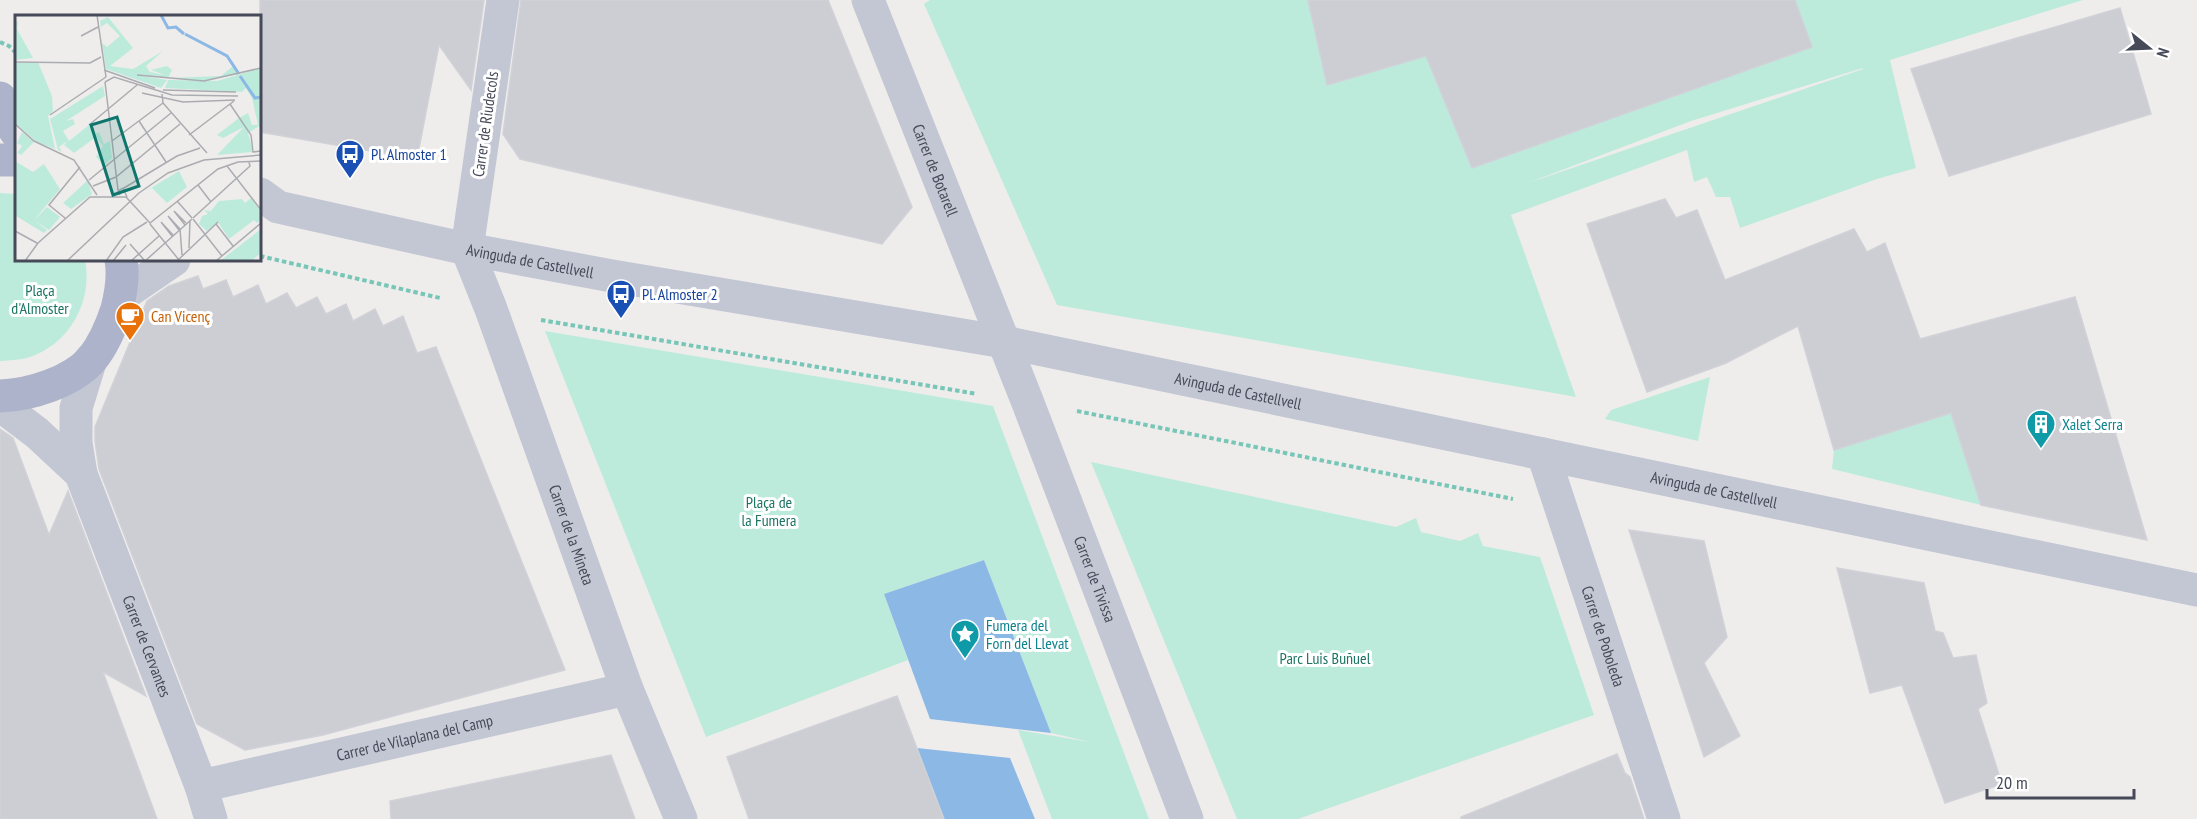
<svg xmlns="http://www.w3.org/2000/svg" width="2197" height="819" font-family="'PT Sans Narrow',sans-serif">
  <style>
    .green { fill: #bcebdc; fill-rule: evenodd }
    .water { fill: #8cb8e5 }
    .building { fill: #cdcdd4; stroke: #d1d1d8; stroke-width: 1.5 }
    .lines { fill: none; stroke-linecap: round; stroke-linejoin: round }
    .path { stroke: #77c6b7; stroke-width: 4; stroke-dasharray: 4.5 3; stroke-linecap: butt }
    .minor { stroke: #c3c7d3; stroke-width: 33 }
    .tertiary { stroke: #c3c7d3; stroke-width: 33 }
    .primary { stroke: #adb3ca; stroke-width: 33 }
    .labels { text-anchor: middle; stroke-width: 6; stroke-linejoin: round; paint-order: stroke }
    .street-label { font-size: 16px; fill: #464a58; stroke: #fff }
    .transit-label { font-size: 16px; fill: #164399; stroke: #fff; text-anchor: start }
    .park-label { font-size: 16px; fill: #1c7463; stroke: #fff }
    .food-label { font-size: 16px; fill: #c56008; stroke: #fff; text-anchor: start }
    .culture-label { font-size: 16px; fill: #0d838f; stroke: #fff; text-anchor: start }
    .inset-river { fill: none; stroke: #8cb8e5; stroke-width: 3 }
    .inset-road { fill: none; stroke: #abacb1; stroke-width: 1.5 }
    .view { fill: #0f766e; fill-opacity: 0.15; stroke: #0f766e; stroke-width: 3 }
    .inset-edge { fill: none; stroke: #464a58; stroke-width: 3 }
  </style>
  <rect width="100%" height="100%" fill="#efedec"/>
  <!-- green -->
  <g class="green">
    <path d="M930,0H1308L1328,85L1426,56L1473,168L1811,47L1795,0H2083L1890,60L1916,168L1877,179L1740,228L1730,197H1716L1707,177L1694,182L1687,150L1511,215L1576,397L1057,305L924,4ZM1863,68V69L1528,183L1691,121Z"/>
    <path d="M0,193L16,194V260H85C93,300 71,343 30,357C22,360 11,360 2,361H0Z"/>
    <polygon points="545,331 993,406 1149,819 1052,819 1018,730 1090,742 1051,733 984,560 884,594 908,660 706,737"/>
    <polygon points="1710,377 1698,441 1605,419 1611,410"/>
    <polygon points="1944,392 1981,505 1832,469 1834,450 1925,421"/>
    <polygon points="1091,462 1396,527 1416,518 1421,532 1460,541 1478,533 1483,546 1540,557 1594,715 1298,819 1237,819"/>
  </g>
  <!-- water -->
  <g class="water">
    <polygon points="984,560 1051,733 930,719 884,594"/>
    <polygon points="917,748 1010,758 1035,819 944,819"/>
  </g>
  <!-- building -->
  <g class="building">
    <polygon points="260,0 484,0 471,90 439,45 417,159 260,132"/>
    <polygon points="521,0 828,0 912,207 882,244 520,159 503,134"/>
    <polygon points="1308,0 1795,0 1812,47 1472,168 1426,56 1327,85"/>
    <polygon points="2120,8 2151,114 1949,176 1911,69"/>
    <polygon points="1665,199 1676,218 1697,210 1725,280 1854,229 1867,252 1885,243 1920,339 2075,297 2147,540 1981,505 1951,413 1834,450 1798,326 1726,363 1647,392 1587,224"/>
    <polygon points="198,276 203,289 226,280 233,297 258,285 266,304 287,293 296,308 317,297 326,314 346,304 353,321 375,309 383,326 403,316 417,353 436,347 565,670 323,735 245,750 197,724 99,469 95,441 95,427 147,301 169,286"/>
    <polygon points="0,429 13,438 49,535 68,491 146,696 103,672 157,819 0,819"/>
    <polygon points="1629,530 1704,541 1727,637 1704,663 1740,736 1704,757"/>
    <polygon points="1837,568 1924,583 1935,631 1943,633 1953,658 1976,655 1987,703 1978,709 2002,784 1945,803 1902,685 1870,693"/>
    <polygon points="897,696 944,819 749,819 727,757"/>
    <polygon points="1617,754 1625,773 1630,777 1644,819 1461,819 1461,817"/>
    <polygon points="611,755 635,819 391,819 390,801"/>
  </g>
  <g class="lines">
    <!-- path -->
    <g class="path">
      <polyline points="0,42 9,46 16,53"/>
      <polyline points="260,256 440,298"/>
      <polyline points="541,320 977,394"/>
      <polyline points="1077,411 1513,499"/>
    </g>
    <!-- minor -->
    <g class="minor">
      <path id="s1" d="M503,0L467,249L491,309L627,689L681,819"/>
      <path id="s2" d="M868,0L1028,403L1187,819"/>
      <path id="s3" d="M91,359L76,408V443L81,474L201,786L211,819"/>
      <polyline points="0,405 37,433 81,474"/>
      <path id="s4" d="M1543,454L1664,819"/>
      <path id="s5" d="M201,786L627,689"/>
    </g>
    <!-- tertiary -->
    <g class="tertiary">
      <path id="s6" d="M260,194L278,207L467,249L612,276L1004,342L2197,590"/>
      <polyline points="120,297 174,260"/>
    </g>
    <!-- primary -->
    <g class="primary">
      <polyline points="0,98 8,120 16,132"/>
      <polyline points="0,160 16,160"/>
      <path d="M0,396C30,395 72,382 92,359C104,344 111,327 117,309C121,293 124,277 121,260"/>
    </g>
  </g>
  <!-- icons -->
  <defs>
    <g id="bus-pin" transform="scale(1.5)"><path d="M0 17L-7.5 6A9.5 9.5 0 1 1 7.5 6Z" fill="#1a4fb4" stroke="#fff"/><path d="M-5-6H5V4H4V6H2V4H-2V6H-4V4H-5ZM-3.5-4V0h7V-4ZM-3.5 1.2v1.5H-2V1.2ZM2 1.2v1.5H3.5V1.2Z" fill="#fff"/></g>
    <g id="cafe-pin" transform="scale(1.5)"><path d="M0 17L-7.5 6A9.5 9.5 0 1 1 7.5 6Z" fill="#e8710a" stroke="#fff"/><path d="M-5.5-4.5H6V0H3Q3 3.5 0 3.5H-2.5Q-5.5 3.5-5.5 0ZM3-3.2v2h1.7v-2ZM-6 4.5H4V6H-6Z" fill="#fff"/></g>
    <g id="building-pin" transform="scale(1.5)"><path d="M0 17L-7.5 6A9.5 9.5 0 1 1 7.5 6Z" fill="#0f9aa8" stroke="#fff"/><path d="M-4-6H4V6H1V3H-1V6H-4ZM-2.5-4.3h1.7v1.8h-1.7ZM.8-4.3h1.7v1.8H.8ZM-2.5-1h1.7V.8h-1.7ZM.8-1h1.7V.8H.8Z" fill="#fff"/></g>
    <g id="sight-pin" transform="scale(1.5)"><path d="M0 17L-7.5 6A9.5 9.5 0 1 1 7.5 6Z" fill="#0f9aa8" stroke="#fff"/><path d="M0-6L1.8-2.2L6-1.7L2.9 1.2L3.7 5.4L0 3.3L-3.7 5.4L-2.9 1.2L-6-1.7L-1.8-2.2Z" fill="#fff"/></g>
  </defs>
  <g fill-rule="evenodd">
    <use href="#bus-pin" x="350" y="154"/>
    <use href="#bus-pin" x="621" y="294"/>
    <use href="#cafe-pin" x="130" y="316"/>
    <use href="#building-pin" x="2041" y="424"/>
    <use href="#sight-pin" x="965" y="634"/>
  </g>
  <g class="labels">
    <!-- street labels -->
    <g class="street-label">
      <text transform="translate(485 124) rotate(-82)" y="6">Carrer de Riudecols</text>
      <text dy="6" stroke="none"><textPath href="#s2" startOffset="183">Carrer de Botarell</textPath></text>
      <text dy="6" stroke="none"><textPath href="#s6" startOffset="280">Avinguda de Castellvell</textPath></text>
      <text dy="6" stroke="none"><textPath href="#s6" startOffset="1000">Avinguda de Castellvell</textPath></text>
      <text dy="6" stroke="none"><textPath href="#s6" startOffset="1486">Avinguda de Castellvell</textPath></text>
      <text dy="6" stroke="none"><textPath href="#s1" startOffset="556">Carrer de la Mineta</textPath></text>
      <text dy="6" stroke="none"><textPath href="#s2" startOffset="622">Carrer de Tivissa</textPath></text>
      <text dy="6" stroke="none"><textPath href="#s4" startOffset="192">Carrer de Poboleda</textPath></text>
      <text dy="6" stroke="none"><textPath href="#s3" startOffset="302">Carrer de Cervantes</textPath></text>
      <text dy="6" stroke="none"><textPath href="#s5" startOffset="219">Carrer de Vilaplana del Camp</textPath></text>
    </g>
    <!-- transit labels -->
    <g class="transit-label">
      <text x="371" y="160">Pl. Almoster 1</text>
      <text x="642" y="300">Pl. Almoster 2</text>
    </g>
    <!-- park labels -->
    <g class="park-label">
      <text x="40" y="296">Plaça<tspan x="40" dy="18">d'Almoster</tspan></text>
      <text x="769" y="508">Plaça de<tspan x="769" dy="18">la Fumera</tspan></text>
      <text x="1325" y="664">Parc Luis Buñuel</text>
    </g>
    <!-- food labels -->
    <g class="food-label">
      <text x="151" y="322">Can Vicenç</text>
    </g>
    <!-- culture labels -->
    <g class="culture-label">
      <text x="2062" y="430">Xalet Serra</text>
      <text x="986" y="631">Fumera del<tspan x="986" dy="18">Forn del Llevat</tspan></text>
    </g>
  </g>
  <!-- overview -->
  <g transform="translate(15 15)">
    <rect width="246" height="246" fill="#efedec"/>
    <path d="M93,2L118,33L95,51L118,54L148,36L131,51L135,57L150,60L136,55L152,51L157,55L153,63L121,60L152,65L146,73L91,54L87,28L92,32L105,21L92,8L86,12L85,6ZM3,6L2,14L18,43L0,45V8ZM23,47L37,81L38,96L33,101L40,134L22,127L0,108V48ZM218,51L223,59L188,66L154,63L206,61ZM246,53V116L244,111L233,118L238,137L202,140L229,112L208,123L202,120L224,103L233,98L237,110H243L237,83L231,73L227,77L150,73L153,65L202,66ZM88,71L90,81L51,106L58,104L60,109L48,116L54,126L74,110L80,119L84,117L89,129L95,126L97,143L89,150L81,142L88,131L81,122L59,138L49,130L52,126L44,132L47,137L43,135L35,104ZM7,117L19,127L6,140L2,138L7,131L2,128ZM0,146L18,157L29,149L45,174L19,205L32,192L45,202L34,215L20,206L32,215L29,218L1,201ZM164,156L172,172L152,188L137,173L131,176ZM73,165L77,179L56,194L48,188ZM236,183L246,197V205L242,208L239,205L214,224L203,207L192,216L184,209L187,201L193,199L189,195L194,196L193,192L195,197L204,186L227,184L230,188ZM246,214V238L236,246H205Z" fill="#bcebdc"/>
    <path class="inset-river" d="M146,0L153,13L161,12L169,19M170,19L212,41L224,59M225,61L240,83L246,82"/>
    <path class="inset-road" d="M82,0L91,62M66,21L83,12M0,47L75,48L86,42M89,55L140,73M122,60L189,66L246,53M90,67L99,62L157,80L223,81M90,67L103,175M148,75L221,77M127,78L168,87L220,85M147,79L148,88L192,138M215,89L236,120L238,137L246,136M35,100L91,62M124,106L151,147M0,109L19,126L59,145L82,180M74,110L122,70M174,120L219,86M97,126L148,88M212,151L246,195M74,165L156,98M183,170L196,187M78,171L101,162L165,109M109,173L162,141L185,133M105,180L103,176L108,173L112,182M162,186L177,203M50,203L34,190L65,152M178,203L235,151L234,147M178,204L207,241M135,209L164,245M201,209L218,231M170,210L159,196L171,208M164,215L153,201L165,214L167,240M0,216L22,228M157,221L146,207L158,220M115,229L130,246M174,233L175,205M10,246L23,228L75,182H111L135,208L203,154L223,147L246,146M52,246L124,178L153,158L189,145L246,140M91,246L108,222L132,207M98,246L111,230M116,246L144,221M130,246L177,204M162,246L203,207M201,246L246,208"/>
    <path class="view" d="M102,102L124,171L98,180L76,110Z"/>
    <rect width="246" height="246" class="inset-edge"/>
  </g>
  <!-- north arrow -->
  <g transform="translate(2149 48) rotate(108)" stroke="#ffffff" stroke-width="4.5" paint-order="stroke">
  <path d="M0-4.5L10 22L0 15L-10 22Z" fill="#464a58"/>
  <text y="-9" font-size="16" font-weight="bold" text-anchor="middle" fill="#464a58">N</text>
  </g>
  <!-- scale -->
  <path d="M1987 789v9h147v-9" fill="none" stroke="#464a58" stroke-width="3"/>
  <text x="1996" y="789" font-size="18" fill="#464a58" stroke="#ffffff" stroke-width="4.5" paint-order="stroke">20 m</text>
</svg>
